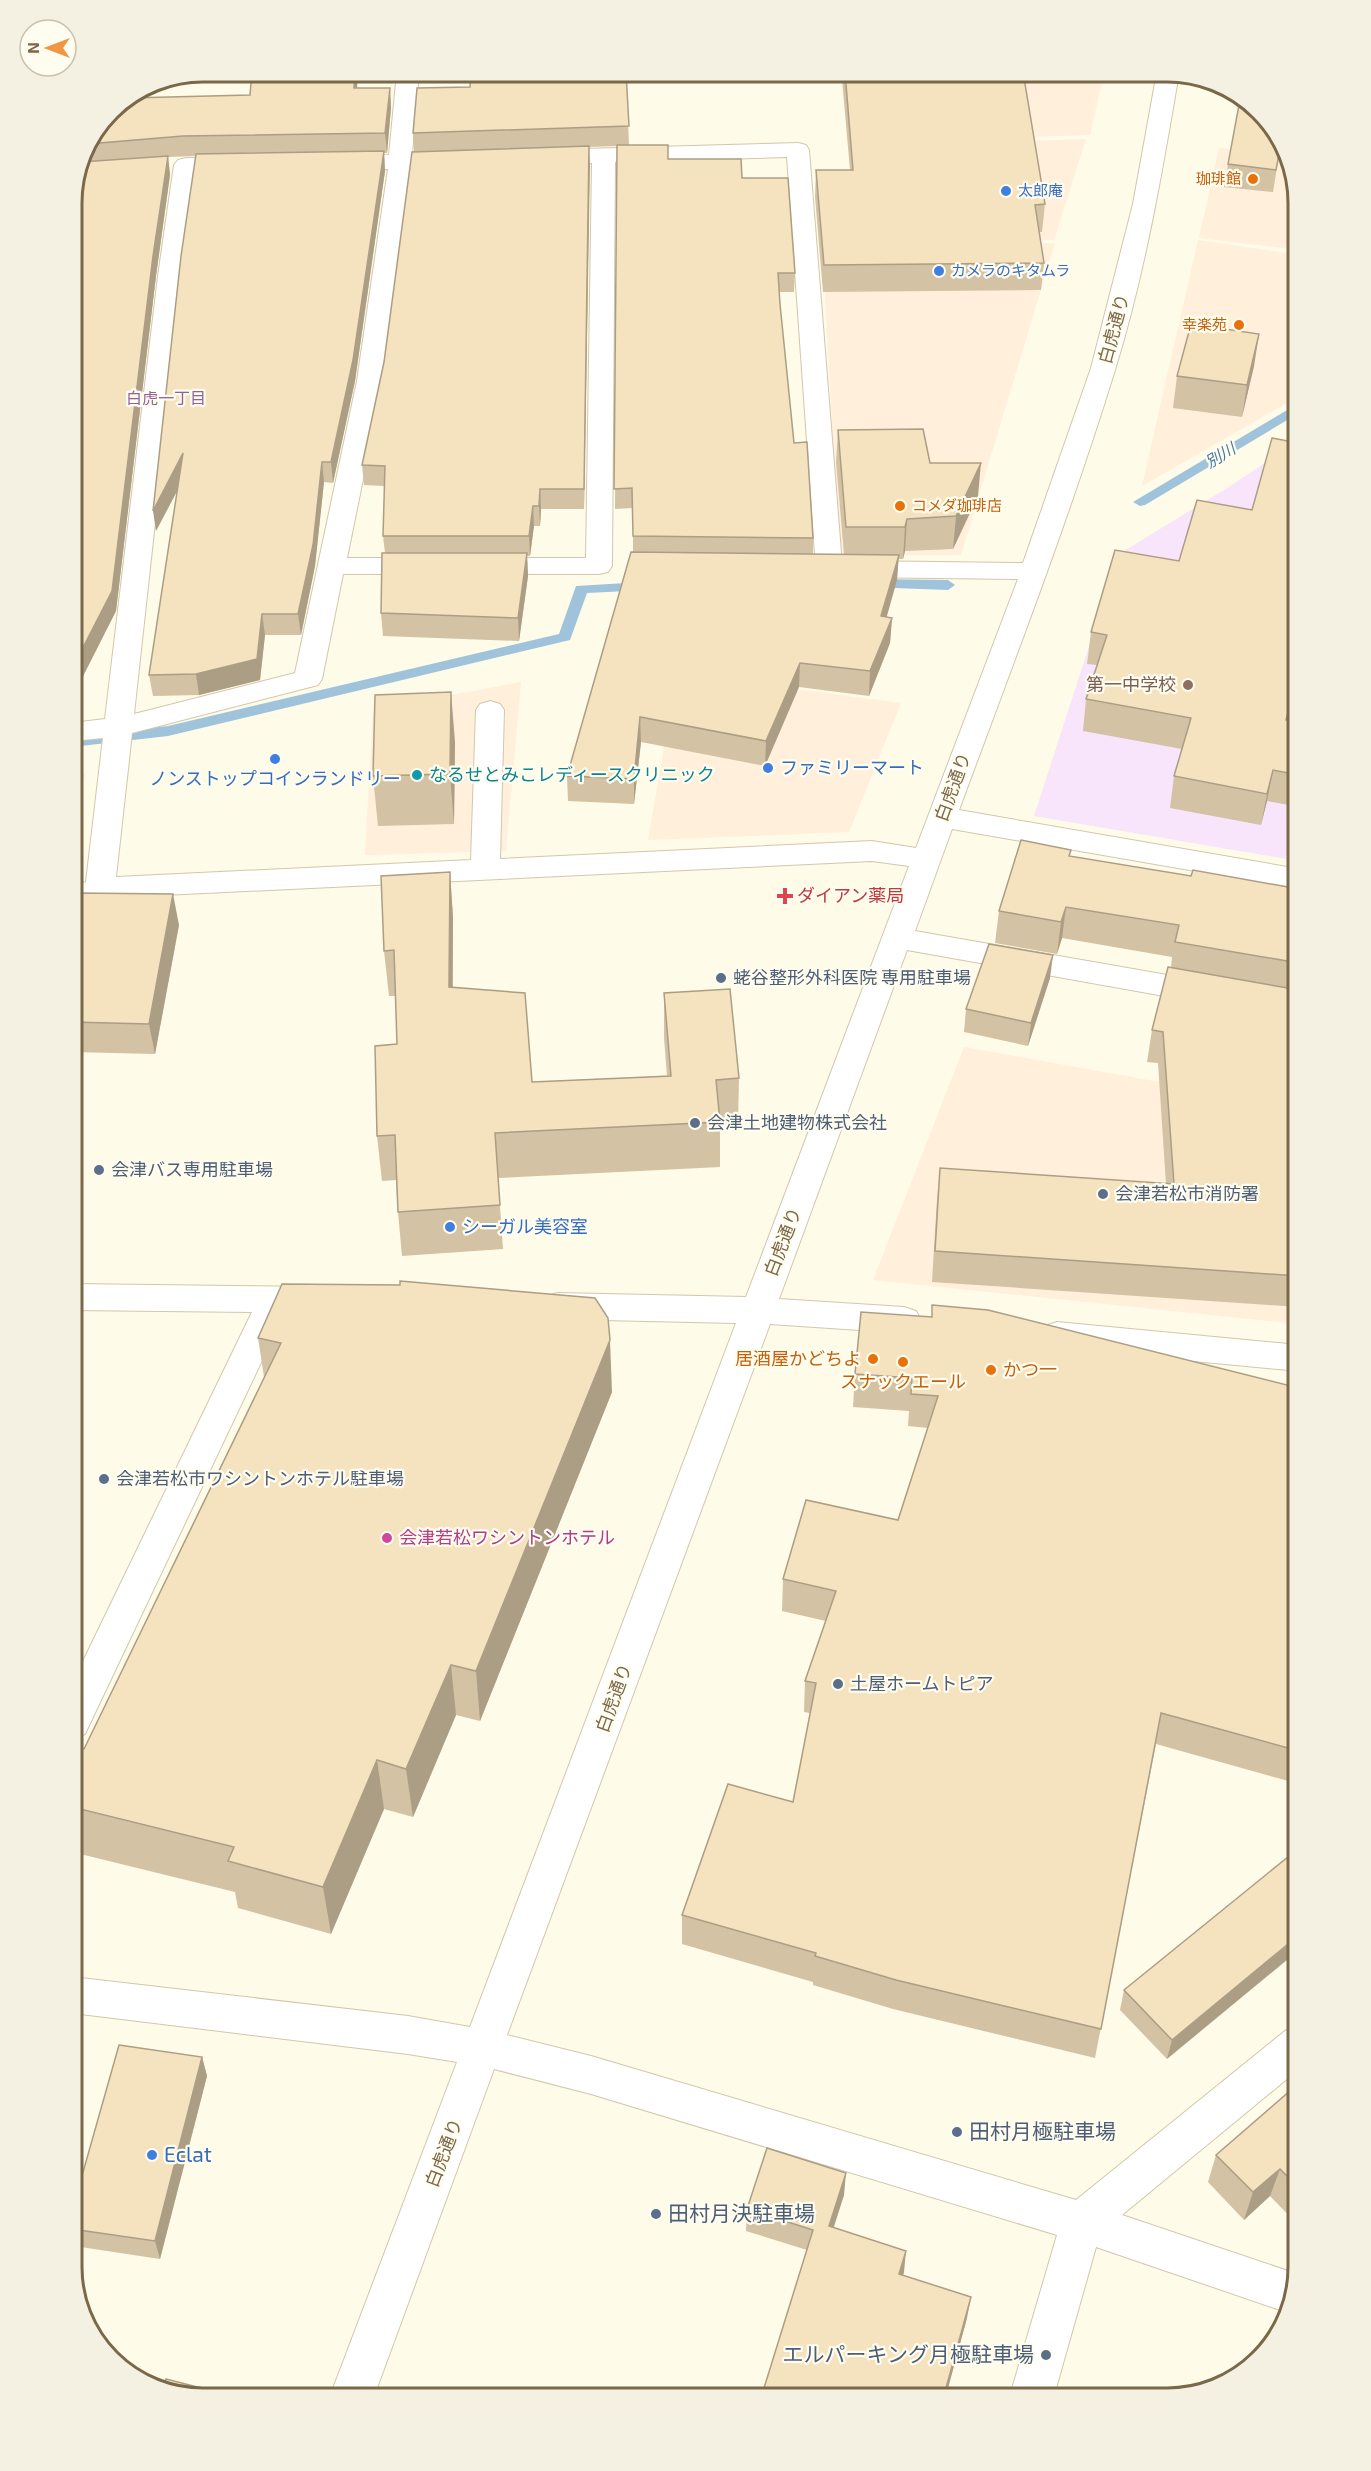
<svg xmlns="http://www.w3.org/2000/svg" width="1371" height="2471" font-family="'Exo 2','Noto Sans JP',sans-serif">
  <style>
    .commercial { fill: #ffefdb }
    .education { fill: #f8e4fb }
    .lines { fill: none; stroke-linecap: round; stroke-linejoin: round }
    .stream { fill: #a0c3dc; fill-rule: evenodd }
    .minor-casing { stroke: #d2c7ac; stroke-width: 2 }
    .minor { fill: #fff; fill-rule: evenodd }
    .wall { fill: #d3c2a3 }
    .shaded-wall { fill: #ac9e85 }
    .building { fill: #f5e2be; stroke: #ac9e85; stroke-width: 1.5 }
    .food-dot { fill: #e8710a; stroke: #fffdf0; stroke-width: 2 }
    .shop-dot { fill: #3f7fe0; stroke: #fffdf0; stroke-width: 2 }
    .education-dot { fill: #8d6e63; stroke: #fffdf0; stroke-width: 2 }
    .culture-dot { fill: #0f9aa8; stroke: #fffdf0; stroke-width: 2 }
    .health-dot { fill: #e0444e; stroke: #fffdf0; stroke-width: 2 }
    .service-dot { fill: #5c6f8a; stroke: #fffdf0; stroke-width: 2 }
    .hotel-dot { fill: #d1479c; stroke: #fffdf0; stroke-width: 2 }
    .labels { text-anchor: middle; stroke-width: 4.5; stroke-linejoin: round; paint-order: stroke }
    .far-food-label { font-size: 15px; fill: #c56008; stroke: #fffdf0; text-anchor: end }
    .far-shop-label { font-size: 15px; fill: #366cbe; stroke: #fffdf0; text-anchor: start }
    .far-neighbourhood-label { font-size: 16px; fill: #926197; stroke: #fffdf0 }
    .far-water-label { font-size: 16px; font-style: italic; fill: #467a9f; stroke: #fffdf0 }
    .street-label { font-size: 18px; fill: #7b6849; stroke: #fffdf0 }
    .education-label { font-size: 18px; fill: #785e54; stroke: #fffdf0; text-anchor: end }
    .shop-label { font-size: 18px; fill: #366cbe; stroke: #fffdf0; text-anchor: start }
    .culture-label { font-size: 18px; fill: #0d838f; stroke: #fffdf0; text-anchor: start }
    .health-label { font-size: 18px; fill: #be3a42; stroke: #fffdf0; text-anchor: start }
    .service-label { font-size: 18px; fill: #4e5e75; stroke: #fffdf0; text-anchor: start }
    .food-label { font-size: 18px; fill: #c56008; stroke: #fffdf0; text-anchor: end }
    .hotel-label { font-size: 18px; fill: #b23c85; stroke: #fffdf0; text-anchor: start }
    .near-service-label { font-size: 21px; fill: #4e5e75; stroke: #fffdf0; text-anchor: start }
    .near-shop-label { font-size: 21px; fill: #366cbe; stroke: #fffdf0; text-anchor: start }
    .rim { fill: none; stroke: #7b6849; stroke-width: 3 }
  </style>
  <rect width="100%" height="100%" fill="#fefbe8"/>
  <!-- commercial -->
  <g class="commercial">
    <polygon points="959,72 1104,72 1090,135 972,139"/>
    <polygon points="1086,139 1054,240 949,239 936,144"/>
    <polygon points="1219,148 1290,156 1299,203 1299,250 1199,238"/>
    <polygon points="1198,240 1299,255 1299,396 1142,486"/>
    <polygon points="822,242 1055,243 961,555 843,556 839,550"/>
    <polygon points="677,673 901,703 849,832 648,840"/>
    <polygon points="521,682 506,851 365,855 373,710"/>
    <polygon points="85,774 72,840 72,775"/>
    <polygon points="964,1047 1299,1107 1299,1324 873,1280"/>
  </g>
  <!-- education -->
  <polygon class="education" points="1299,440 1299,861 1034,816 1119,554 1232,485"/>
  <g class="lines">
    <!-- stream -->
    <g class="stream">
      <polygon points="1299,403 1299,413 1145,505 1140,506 1133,502"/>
      <polygon points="872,579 948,580 955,585 948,590 867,587 865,584 867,581"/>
      <polygon points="643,582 650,587 648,590 587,593 570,640 168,736 72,747 72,737 168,726 559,634 576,586"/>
    </g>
    <!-- minor casing -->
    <g class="minor-casing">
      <g id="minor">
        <path d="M397,72H419L412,154L455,153L463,155L466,160L463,165L411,168L383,381L347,558H428L437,560L441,566L437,572L428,574H343L322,679L318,685L132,733L116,877L471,860L476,710L480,704L490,701L500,704L504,710L500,859L872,841L916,848L1018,579L853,577L844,575L841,571L838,575L829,577L820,575L816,569L787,157L615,162L612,566L608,572L599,574H483L474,572L470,566L474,560L483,558H586L592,163L546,164L538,162L535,157L538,152L546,150L798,143L806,145L809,150L842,565L853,561L1023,563L1091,368L1133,204L1157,72L1179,73C1162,173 1145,273 1115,370C1069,519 1013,664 959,810L1299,869V889L952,829L915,931L1299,998V1020L907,950L779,1299L904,1307L916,1311L921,1320L916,1329L904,1333L770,1324L507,2035L591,2056L1076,2200L1285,2031L1299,2025V2069L1122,2215L1297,2274L1286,2312L1096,2247L1053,2399H1009L1057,2235L591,2094L494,2069L373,2399H329L457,2062L408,2054L72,2013V1977L408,2016L470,2027L736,1323L557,1319L545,1315L540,1306L545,1297L557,1293L746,1297L909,866L872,861L102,898L72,907V886L86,882L103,738L72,741V723L105,719L158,276L174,165L178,160L186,158H239L247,160L251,165L247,170L197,172L182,276L134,714L295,673L357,381L388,169L339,170L331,168L327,163L331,158L339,156L389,155Z"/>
        <polygon points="72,1284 319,1287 331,1291 336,1300 331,1309 319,1313 285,1312 85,1734 72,1739 72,1684 252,1312 72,1310"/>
        <polygon points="1057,1322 1299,1345 1299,1371 1057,1348 1045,1344 1040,1335 1045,1326"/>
      </g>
    </g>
    <!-- minor -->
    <use href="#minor" class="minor"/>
  </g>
  <!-- wall -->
  <g class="wall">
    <polygon points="557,72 626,72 629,145 668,159 742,178 795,273 794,292 779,292 780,304 794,443 813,538 813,554 844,554 836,462 838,430 930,463 978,496 953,549 905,551 903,559 898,559 897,580 886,617 892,618 890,643 869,696 799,687 765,766 641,742 634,804 568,801 567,776 633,552 633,508 615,509 617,146 589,147 584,509 541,509 540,526 534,526 530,556 527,556 528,576 519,641 383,636 381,613 385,553 383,536 385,486 364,485 362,465 384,362 414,152 413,133 470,87 557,75"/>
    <polygon points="727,72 778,72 778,83 727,82"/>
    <polygon points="843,72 1023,72 1045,204 1042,232 1039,232 1044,263 1041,290 823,292 815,197 816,170 850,170 842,79"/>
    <polygon points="357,88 390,88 391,108 387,153 384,153 385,171 355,381 333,483 324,482 315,566 301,635 265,635 260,680 199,695 153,696 149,675 177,491 156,531 196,156 168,157 170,175 156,276 116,611 78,686 72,685 72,195 85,145 111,110 250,95"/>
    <polygon points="1281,143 1273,192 1224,187 1228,164"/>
    <polygon points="1254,366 1242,417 1173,408 1177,376"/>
    <polygon points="1299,443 1299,678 1288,720 1299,722 1299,807 1267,801 1261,825 1170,808 1174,776 1182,749 1083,731 1086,699 1097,665 1087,664 1091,632 1179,561 1252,510"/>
    <polygon points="455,742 454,824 378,826 373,776"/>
    <polygon points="1070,856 1191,876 1299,889 1299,1307 932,1282 937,1199 940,1168 1166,1184 1158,1063 1147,1062 1152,1030 1171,967 1172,957 1062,938 1057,954 995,943 999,911"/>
    <polygon points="450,872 453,918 453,988 532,1082 667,1076 664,1038 664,993 739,1078 738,1123 720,1124 720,1167 498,1178 503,1249 402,1256 398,1212 396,1180 382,1181 377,1136 397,1044 396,996 389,996 384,951"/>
    <polygon points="72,911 179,925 155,1054 72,1052"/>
    <polygon points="1050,978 1028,1046 964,1032 966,1009"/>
    <polygon points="258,1338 612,1392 480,1721 456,1715 413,1817 384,1809 331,1934 238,1908 235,1892 72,1852 72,1747 84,1749 264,1377"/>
    <polygon points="855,1374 1299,1388 1299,1784 1156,1744 1095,2058 893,2009 813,1985 813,1982 682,1944 682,1915 793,1802 810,1713 804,1712 805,1681 826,1621 782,1611 783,1579 898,1520 928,1428 908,1426 909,1411 853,1407"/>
    <polygon points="1299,1848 1167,2059 1120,2010 1124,1990"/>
    <polygon points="202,2057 207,2076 160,2259 74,2246 72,2241 72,2211"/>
    <polygon points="1299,2083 1299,2226 1270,2196 1244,2220 1208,2182 1216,2155"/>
    <polygon points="844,2195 834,2227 904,2272 903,2275 967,2318 945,2399 763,2399 764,2388 807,2250 746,2231 747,2209"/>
  </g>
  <!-- shaded-wall -->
  <g class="shaded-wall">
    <polygon points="355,72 358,72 356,108 354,88"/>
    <polygon points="390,88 391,108 387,153 385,133"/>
    <polygon points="589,146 590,165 584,509 584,489"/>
    <polygon points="384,151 385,171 355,381 333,483 331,462"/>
    <polygon points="168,156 170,175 156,276 116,611 78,686 74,665 153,256"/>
    <polygon points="1259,334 1254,366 1242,417 1247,385"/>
    <polygon points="183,453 186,474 156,531 153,511"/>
    <polygon points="322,462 324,482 315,566 301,635 298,614"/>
    <polygon points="981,463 978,496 953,549 956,516"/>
    <polygon points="540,489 541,509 540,526 539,506"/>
    <polygon points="533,506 534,526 530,556 529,536"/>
    <polygon points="907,519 905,551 903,559 905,527"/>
    <polygon points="527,553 528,576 519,641 518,618"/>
    <polygon points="899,555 897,580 880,641 881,616"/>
    <polygon points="262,614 265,635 260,680 199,695 196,674"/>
    <polygon points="892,618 890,643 869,696 870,671"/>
    <polygon points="800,663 799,687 765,766 766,741"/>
    <polygon points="1299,670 1299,678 1280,751 1286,720"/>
    <polygon points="451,692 455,742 454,824 450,774"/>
    <polygon points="640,717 641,742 634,804 634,779"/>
    <polygon points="1273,770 1267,801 1261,825 1267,794"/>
    <polygon points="450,872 453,918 452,1033 449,987"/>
    <polygon points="173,894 179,925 155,1054 149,1024"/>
    <polygon points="1066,907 1062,938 1057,954 1061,922"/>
    <polygon points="1053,955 1050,978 1028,1046 1031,1023"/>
    <polygon points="610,1340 612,1392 480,1721 476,1671"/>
    <polygon points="451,1665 456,1715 413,1817 406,1769"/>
    <polygon points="377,1760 384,1809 331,1934 323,1887"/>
    <polygon points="1299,1935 1299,1950 1167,2059 1172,2040"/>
    <polygon points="202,2057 207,2076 160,2259 155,2241"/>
    <polygon points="1280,2169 1270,2196 1244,2220 1253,2192"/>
    <polygon points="846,2173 844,2195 827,2247 829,2226"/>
    <polygon points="906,2251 904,2272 896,2295 899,2274"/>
    <polygon points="971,2297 967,2318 945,2399 943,2399"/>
  </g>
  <!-- building -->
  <g class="building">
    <polygon points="252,72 355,72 354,88 390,88 385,133 183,136 87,144 111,110 128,98 250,95"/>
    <polygon points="559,72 626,72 629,126 413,133 417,88 470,87 471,76 560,75"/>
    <polygon points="845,72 1023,72 1045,204 1035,205 1044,263 824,265 816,170 853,170"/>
    <polygon points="1241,94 1281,143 1276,170 1228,164"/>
    <polygon points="617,145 668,145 668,159 741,159 742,178 788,178 795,273 778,273 780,304 794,443 807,442 813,538 633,536 632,488 614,489"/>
    <polygon points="589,146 584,489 540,489 539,506 533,506 529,536 383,536 385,466 362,465 384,362 412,152"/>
    <polygon points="384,151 353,360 331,462 322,462 313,545 298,614 262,614 257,659 196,674 149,675 183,453 153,511 181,256 196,154"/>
    <polygon points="168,156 153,256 112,591 74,665 72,665 72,195 81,162"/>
    <polygon points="1191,324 1259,334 1247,385 1177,376"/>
    <polygon points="923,429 930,463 981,463 956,516 907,519 905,527 846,527 838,430"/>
    <polygon points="1272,438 1299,443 1299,670 1286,720 1299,722 1299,775 1273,770 1267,794 1174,776 1191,718 1086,699 1107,635 1091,632 1115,550 1179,561 1197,500 1252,510"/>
    <polygon points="631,552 899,555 881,616 892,618 870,671 800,663 766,741 640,717 634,779 567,776"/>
    <polygon points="382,553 527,553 518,618 381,613"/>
    <polygon points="451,692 450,774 373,776 375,695"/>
    <polygon points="1021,840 1071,850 1069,856 1191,876 1193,870 1299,889 1299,963 1175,942 1179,925 1066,907 1061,922 999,911"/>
    <polygon points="450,872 449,987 525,993 532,1082 671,1076 664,993 730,989 739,1078 716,1080 720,1122 495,1133 500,1205 398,1212 395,1135 377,1136 375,1046 397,1044 394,950 384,951 381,876"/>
    <polygon points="76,893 173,894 149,1024 72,1022 72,911"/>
    <polygon points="989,944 1053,955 1031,1023 966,1009"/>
    <polygon points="1168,967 1299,990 1299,1276 935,1251 940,1168 1174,1184 1163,1032 1152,1030"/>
    <polygon points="400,1281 595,1298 608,1318 610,1340 476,1671 451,1665 406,1769 377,1760 323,1887 228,1861 234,1847 72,1807 72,1747 84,1749 281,1343 258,1338 282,1284 400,1285"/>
    <polygon points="932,1305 988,1310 1299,1388 1299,1751 1161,1713 1101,2029 896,1980 815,1956 816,1953 682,1915 728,1784 793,1802 816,1683 805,1681 836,1591 783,1579 806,1500 898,1520 938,1396 911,1394 912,1378 855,1374 861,1312 932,1317"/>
    <polygon points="1299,1848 1299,1935 1172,2040 1124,1990"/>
    <polygon points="119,2045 202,2057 155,2241 72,2229 72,2211"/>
    <polygon points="1299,2083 1299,2188 1280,2169 1253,2192 1216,2155"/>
    <polygon points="767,2148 846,2173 829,2226 906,2251 899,2274 971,2297 943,2399 794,2399 764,2388 813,2230 747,2209"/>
    <polygon points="166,2379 221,2393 220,2399 195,2399 162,2388"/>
  </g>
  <!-- markers -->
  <g class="food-dot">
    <circle cx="1253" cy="179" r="6"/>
    <circle cx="1239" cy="325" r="6"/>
    <circle cx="900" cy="506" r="6"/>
    <circle cx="873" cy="1359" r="6"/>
    <circle cx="903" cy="1362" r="6"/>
    <circle cx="991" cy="1370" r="6"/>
  </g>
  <g class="shop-dot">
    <circle cx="1006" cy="191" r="6"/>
    <circle cx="939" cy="271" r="6"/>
    <circle cx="275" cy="759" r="6"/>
    <circle cx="768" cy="768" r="6"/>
    <circle cx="450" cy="1227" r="6"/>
    <circle cx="152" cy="2155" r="6"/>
  </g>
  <circle class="education-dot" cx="1188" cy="685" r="6"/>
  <circle class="culture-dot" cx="417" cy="775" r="6"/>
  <path class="health-dot" d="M782 887h6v6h6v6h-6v6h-6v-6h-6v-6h6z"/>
  <g class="service-dot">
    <circle cx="721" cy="978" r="6"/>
    <circle cx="695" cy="1123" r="6"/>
    <circle cx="99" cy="1170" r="6"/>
    <circle cx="1103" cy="1194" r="6"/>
    <circle cx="104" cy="1479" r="6"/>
    <circle cx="838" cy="1684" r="6"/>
    <circle cx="957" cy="2132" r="6"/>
    <circle cx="656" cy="2214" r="6"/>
    <circle cx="1046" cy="2355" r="6"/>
  </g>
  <circle class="hotel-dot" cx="387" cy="1538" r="6"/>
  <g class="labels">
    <!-- far-food labels -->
    <g class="far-food-label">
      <text x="1241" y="184">珈琲館</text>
      <text x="1227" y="330">幸楽苑</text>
      <text x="912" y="511" text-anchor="start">コメダ珈琲店</text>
    </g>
    <!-- far-shop labels -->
    <g class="far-shop-label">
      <text x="1018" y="196">太郎庵</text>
      <text x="951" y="276">カメラのキタムラ</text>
    </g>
    <!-- far-neighbourhood labels -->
    <g class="far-neighbourhood-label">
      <text x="166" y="404">白虎一丁目</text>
    </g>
    <!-- far-water labels -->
    <g class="far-water-label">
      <text transform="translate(1220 455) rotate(-31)" y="6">別川</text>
    </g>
    <!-- street labels -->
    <g class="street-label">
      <text transform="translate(1114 329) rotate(-75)" y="6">白虎通り</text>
      <text transform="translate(953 787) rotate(-70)" y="6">白虎通り</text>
      <text transform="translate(783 1242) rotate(-69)" y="6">白虎通り</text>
      <text transform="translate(614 1698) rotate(-70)" y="6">白虎通り</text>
      <text transform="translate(444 2153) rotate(-69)" y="6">白虎通り</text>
    </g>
    <!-- education labels -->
    <g class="education-label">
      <text x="1176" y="691">第一中学校</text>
    </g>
    <!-- shop labels -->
    <g class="shop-label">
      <text x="780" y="774">ファミリーマート</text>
      <text x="275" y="785" text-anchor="middle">ノンストップコインランドリー</text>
      <text x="462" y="1233">シーガル美容室</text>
    </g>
    <!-- culture labels -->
    <g class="culture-label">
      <text x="429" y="781">なるせとみこレディースクリニック</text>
    </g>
    <!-- health labels -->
    <g class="health-label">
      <text x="797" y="902">ダイアン薬局</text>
    </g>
    <!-- service labels -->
    <g class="service-label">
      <text x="733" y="984">蛯谷整形外科医院 専用駐車場</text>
      <text x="707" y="1129">会津土地建物株式会社</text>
      <text x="111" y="1176">会津バス専用駐車場</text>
      <text x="1115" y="1200">会津若松市消防署</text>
      <text x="116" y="1485">会津若松市ワシントンホテル駐車場</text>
      <text x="850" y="1690">土屋ホームトピア</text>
    </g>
    <!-- food labels -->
    <g class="food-label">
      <text x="861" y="1365">居酒屋かどちよ</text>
      <text x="1003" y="1376" text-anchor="start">かつ一</text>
      <text x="903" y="1388" text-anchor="middle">スナックエール</text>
    </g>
    <!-- hotel labels -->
    <g class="hotel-label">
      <text x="399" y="1544">会津若松ワシントンホテル</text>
    </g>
    <!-- near-service labels -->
    <g class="near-service-label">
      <text x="969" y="2139">田村月極駐車場</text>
      <text x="668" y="2221">田村月決駐車場</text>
      <text x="1034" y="2362" text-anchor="end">エルパーキング月極駐車場</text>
    </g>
    <!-- near-shop labels -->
    <g class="near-shop-label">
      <text x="164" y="2162">Eclat</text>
    </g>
  </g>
  <!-- crop -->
  <path d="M0 0H1371V2471H0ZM203 82H1167A121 121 0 0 1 1288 203V2267A121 121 0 0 1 1167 2388H203A121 121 0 0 1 82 2267V203A121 121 0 0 1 203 82Z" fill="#f4f1e3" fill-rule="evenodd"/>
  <path class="rim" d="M203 82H1167A121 121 0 0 1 1288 203V2267A121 121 0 0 1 1167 2388H203A121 121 0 0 1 82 2267V203A121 121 0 0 1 203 82Z"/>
  <!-- north arrow -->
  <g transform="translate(48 48) rotate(270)"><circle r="28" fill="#fffdf0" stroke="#cac1ad" stroke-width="1.5"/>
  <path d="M0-4.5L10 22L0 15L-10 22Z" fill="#f09745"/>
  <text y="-9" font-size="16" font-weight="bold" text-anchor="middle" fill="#7b6849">N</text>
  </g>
</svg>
